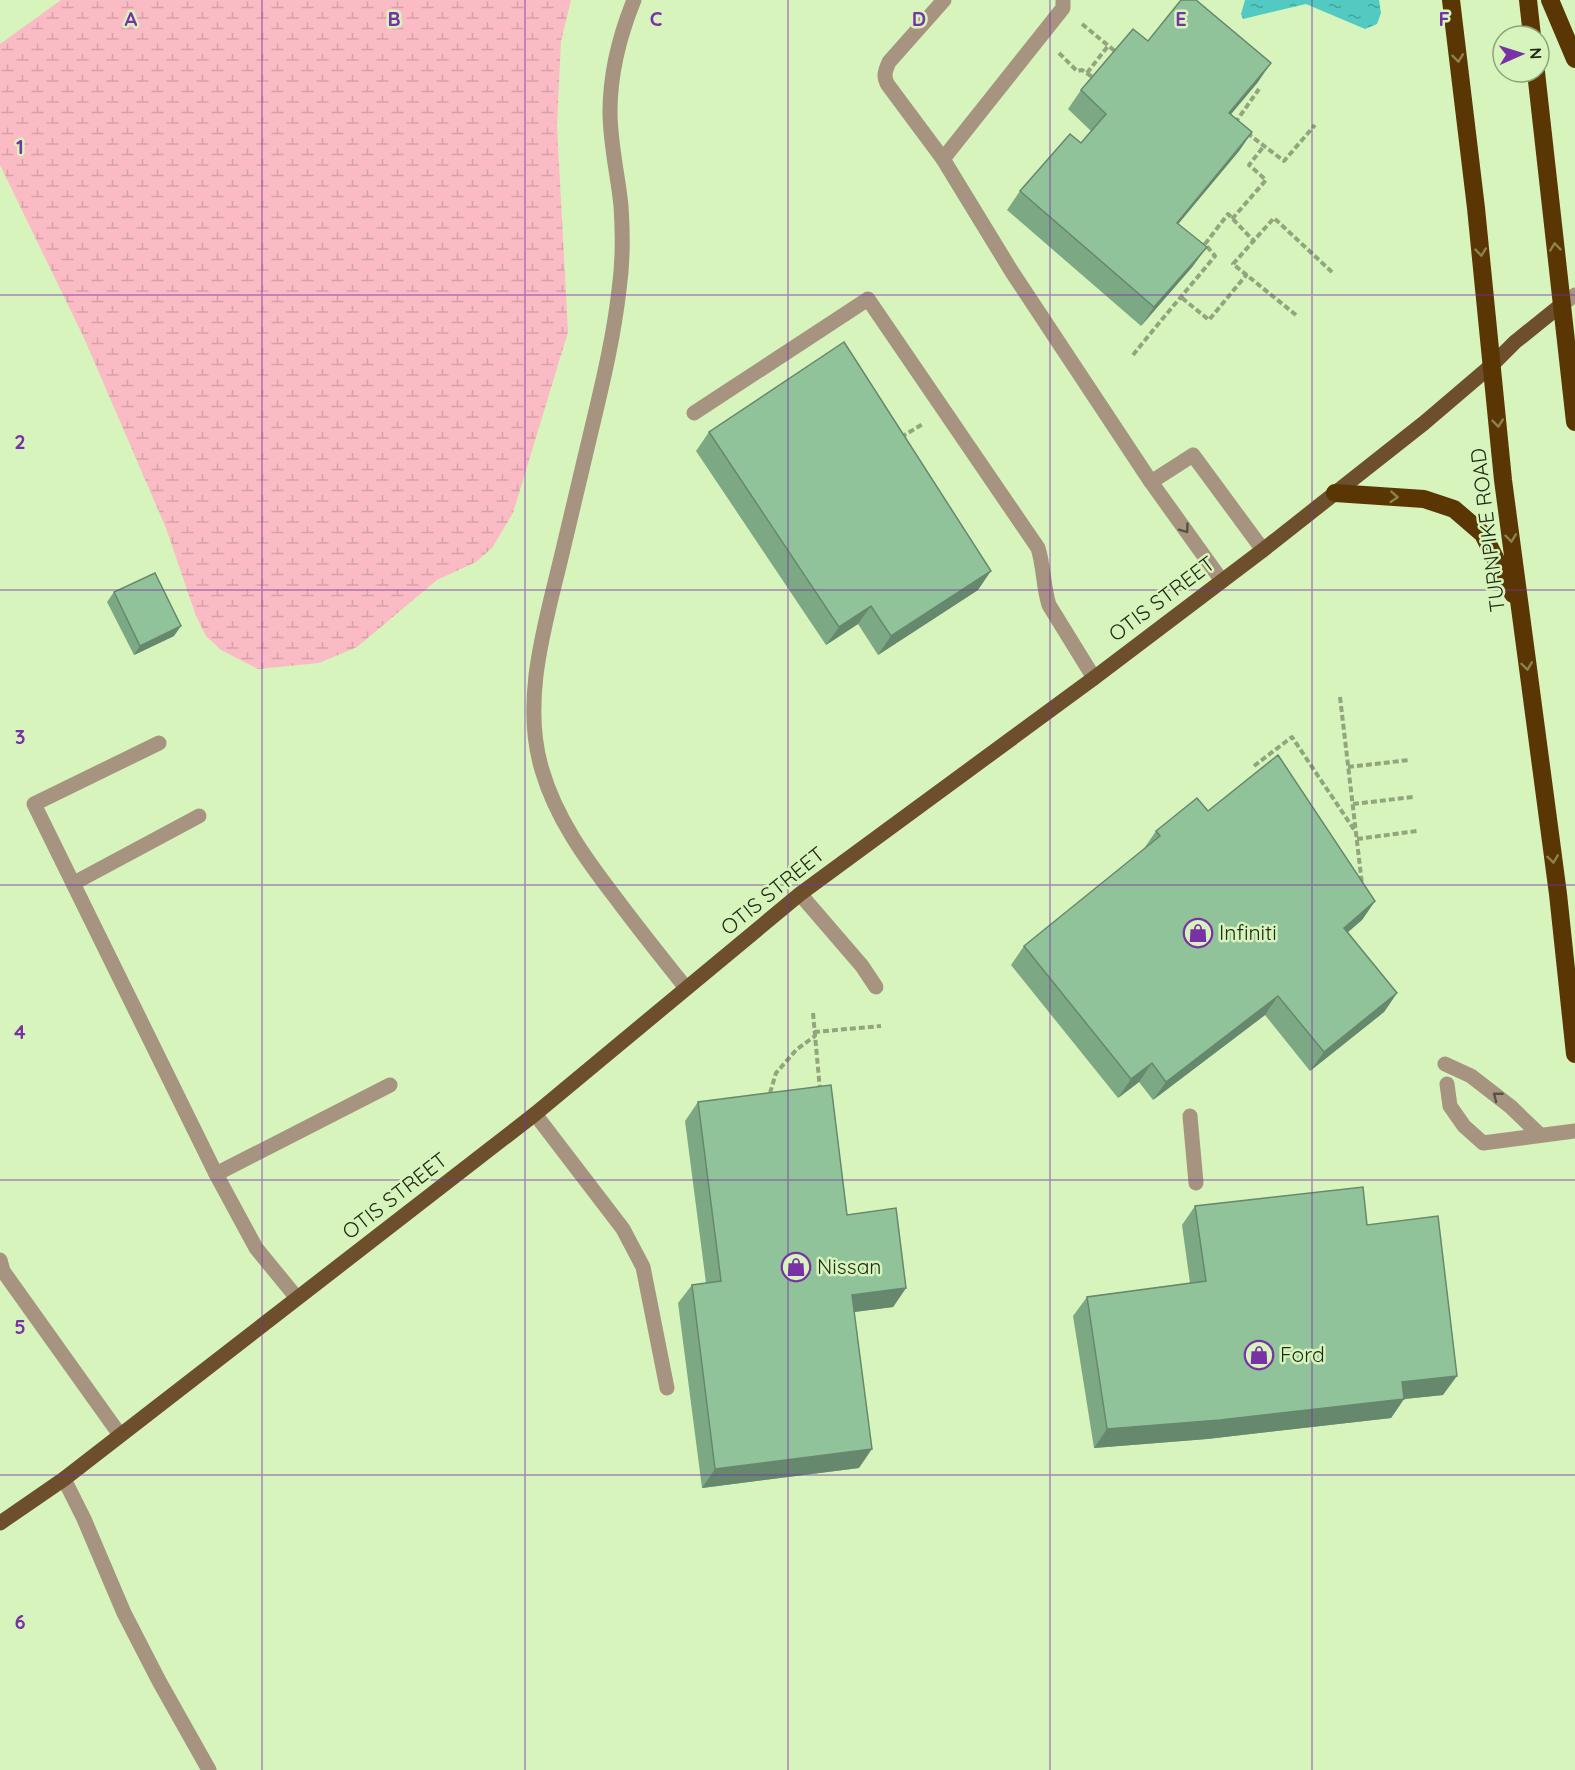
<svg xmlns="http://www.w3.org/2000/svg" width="1575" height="1770" font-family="Quicksand,sans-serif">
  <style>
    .wetland { fill: url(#wetland-marsh) }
    .water { fill: url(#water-ripples) }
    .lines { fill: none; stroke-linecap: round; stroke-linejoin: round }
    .path { stroke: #91a67c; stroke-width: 4; stroke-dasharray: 6 3; stroke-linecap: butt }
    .minor { stroke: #a69481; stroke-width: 15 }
    .major { stroke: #6e4f2b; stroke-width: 15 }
    .highway { stroke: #593603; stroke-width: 18 }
    .wall { fill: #7da884 }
    .shaded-wall { fill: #66886c }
    .building { fill: #91c39a; stroke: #66886c; stroke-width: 1.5 }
    .oneway { stroke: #8c824d }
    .oneway2 { stroke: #565440 }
    .grid { fill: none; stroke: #7932a5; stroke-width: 1.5; stroke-opacity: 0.55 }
    .labels { text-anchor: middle; stroke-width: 5; stroke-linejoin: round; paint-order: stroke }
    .street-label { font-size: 21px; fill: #202a15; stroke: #d8f4bd }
    .poi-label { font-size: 21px; fill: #202a15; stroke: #d8f4bd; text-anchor: start }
    .grid-label { font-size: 20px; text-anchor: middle; font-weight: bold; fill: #7932a5; stroke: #d8f4bd; stroke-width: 5; stroke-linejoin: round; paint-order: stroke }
  </style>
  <defs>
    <pattern id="wetland-marsh" width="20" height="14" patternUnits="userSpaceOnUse" patternTransform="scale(1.5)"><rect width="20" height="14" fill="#fabbc4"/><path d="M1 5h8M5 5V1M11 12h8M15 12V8" fill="none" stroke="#d6a1a8"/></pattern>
    <pattern id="water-ripples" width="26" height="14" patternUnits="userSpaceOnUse" patternTransform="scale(1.5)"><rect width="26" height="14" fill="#52cac2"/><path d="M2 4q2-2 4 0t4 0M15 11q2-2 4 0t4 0" fill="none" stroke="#44a49c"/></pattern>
  </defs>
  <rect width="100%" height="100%" fill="#d8f4bd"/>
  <!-- wetland -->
  <polygon class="wetland" points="61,0 571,0 561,41 557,126 568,332 513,513 492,548 476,562 437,580 357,647 319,663 258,669 221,650 206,636 196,616 166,528 84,338 0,165 0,44"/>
  <!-- water -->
  <polygon class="water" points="1245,0 1379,0 1381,13 1377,24 1365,29 1306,4 1243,19 1241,14"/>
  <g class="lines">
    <!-- path -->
    <g class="path">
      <polyline points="1082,24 1116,52"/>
      <polyline points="1059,53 1077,71 1082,70 1094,78"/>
      <polyline points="1087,73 1108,46"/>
      <polyline points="1235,123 1259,89"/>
      <polyline points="1247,133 1284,161 1315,125"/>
      <polyline points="1232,219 1266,180 1249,165 1264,146"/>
      <polyline points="1182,298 1209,320 1247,274"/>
      <polyline points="1296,315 1233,264 1274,218 1333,273"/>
      <path d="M1133,355C1160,321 1188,289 1215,256L1205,244L1228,214L1254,241"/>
      <polyline points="901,437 923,424"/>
      <polyline points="1340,697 1362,884"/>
      <polyline points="1254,766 1292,737 1355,831"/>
      <polyline points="1348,767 1409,760"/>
      <polyline points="1353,804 1413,797"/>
      <polyline points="1357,839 1417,831"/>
      <polyline points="813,1013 820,1090"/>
      <polyline points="814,1032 881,1026"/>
      <polyline points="770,1093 776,1073 797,1049 815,1036"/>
    </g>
    <!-- minor -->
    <g class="minor">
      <path d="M634,0C619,37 610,72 610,112C610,144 618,175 621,206C623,235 623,262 619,290C614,334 604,377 594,419C583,465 572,512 561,558C545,625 521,701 542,770C556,818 585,858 615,897C638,928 662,958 686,988"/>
      <path d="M944,0L889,62C885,71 883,77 888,85L943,159L1012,272L1151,482L1222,581"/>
      <polyline points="943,159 1063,8 1063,0"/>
      <polyline points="1561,305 1575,295"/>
      <path d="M694,413L868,299L1038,548C1044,567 1043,586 1049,605L1094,678"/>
      <polyline points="1151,482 1193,455 1263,550"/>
      <polyline points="159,743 34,804 216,1174"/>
      <polyline points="74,883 199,816"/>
      <polyline points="800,894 862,966 876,987"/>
      <polyline points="1445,1064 1471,1076 1511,1107 1540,1135"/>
      <polyline points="1447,1084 1450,1106 1464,1126 1483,1143 1575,1131"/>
      <polyline points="535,1114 623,1229 643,1267 667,1388"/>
      <polyline points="1190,1116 1196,1183"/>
      <polyline points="0,1260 3,1271 120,1435"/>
      <polyline points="297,1298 256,1248 216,1174 390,1085"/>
      <polyline points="64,1479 84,1519 124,1613 159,1681 209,1770"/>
    </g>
    <!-- major -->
    <polyline class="major" points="0,1523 64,1479 535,1114 800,894 1094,678 1263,550 1424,423 1492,365 1515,342 1561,305"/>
    <!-- highway -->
    <g class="highway">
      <polyline points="1451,0 1476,208 1503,480 1558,894 1575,1054"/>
      <polyline points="1528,0 1532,36"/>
      <polyline points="1550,0 1575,59"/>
      <polyline points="1536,72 1575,422"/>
      <polyline points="1335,493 1424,499 1454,509 1483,534 1513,594"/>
    </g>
  </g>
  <!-- wall -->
  <g class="wall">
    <polygon points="1148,41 1258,82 1231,114 1252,132 1239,151 1178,224 1193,266 1141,326 1007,210 1020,191 1081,143 1091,131 1068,109 1081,90"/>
    <polygon points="709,432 978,590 878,655 858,624 826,645 696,451"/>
    <polygon points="114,592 174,636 134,655 107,602"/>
    <polygon points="1208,811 1375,901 1362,920 1347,932 1397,993 1384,1012 1310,1071 1265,1015 1153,1100 1139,1082 1118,1098 1011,965 1024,946 1143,850 1156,831"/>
    <polygon points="698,1102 847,1215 906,1288 893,1307 854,1312 859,1468 702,1488 678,1303 692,1285 706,1283 685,1121"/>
    <polygon points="1195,1206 1367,1225 1443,1395 1404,1399 1391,1418 1207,1439 1094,1448 1073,1316 1087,1297 1190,1283 1182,1225"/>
  </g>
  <!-- shaded-wall -->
  <g class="shaded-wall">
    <polygon points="1271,63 1258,82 1216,132 1229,113"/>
    <polygon points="1252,132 1239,151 1164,241 1177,223"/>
    <polygon points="1207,247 1193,266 1141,326 1154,307"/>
    <polygon points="991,571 978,590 878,655 891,636"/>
    <polygon points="871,606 858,624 826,645 839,627"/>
    <polygon points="181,626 174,636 134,655 140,646"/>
    <polygon points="1375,901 1362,920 1331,947 1344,928"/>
    <polygon points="1397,993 1384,1012 1310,1071 1324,1052"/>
    <polygon points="1278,996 1265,1015 1153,1100 1166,1082"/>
    <polygon points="1152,1063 1139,1082 1118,1098 1131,1079"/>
    <polygon points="906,1288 893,1307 839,1314 852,1295"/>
    <polygon points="1457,1376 1443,1395 1404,1399 1391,1418 1207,1439 1094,1448 1107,1429 1402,1382"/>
    <polygon points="872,1449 859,1468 702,1488 715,1469"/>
  </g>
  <!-- building -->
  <g class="building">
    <polygon points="1181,0 1196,0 1271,63 1229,113 1252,132 1177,223 1207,247 1154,307 1020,191 1070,134 1081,143 1106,114 1081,90 1133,29 1148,41"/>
    <polygon points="844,342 991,571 891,636 871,606 839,627 709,432"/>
    <polygon points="155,573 181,626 140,646 114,592"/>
    <polygon points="1278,755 1375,901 1344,928 1397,993 1324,1052 1278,996 1166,1082 1152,1063 1131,1079 1024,946 1160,836 1156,831 1197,798 1208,811"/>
    <polygon points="831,1085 847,1215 896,1208 906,1288 852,1295 872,1449 715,1469 692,1285 721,1281 698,1102"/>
    <polygon points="1363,1187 1367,1225 1438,1216 1457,1376 1402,1382 1404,1399 1220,1420 1107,1429 1087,1297 1206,1281 1195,1206"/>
  </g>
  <!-- one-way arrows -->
  <defs><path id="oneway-chevron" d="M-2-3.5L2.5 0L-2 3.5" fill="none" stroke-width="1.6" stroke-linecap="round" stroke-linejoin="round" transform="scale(1.5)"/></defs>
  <g class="oneway">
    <use href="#oneway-chevron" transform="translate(1458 58) rotate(83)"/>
    <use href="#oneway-chevron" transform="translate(1555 247) rotate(-96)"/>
    <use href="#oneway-chevron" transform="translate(1481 252) rotate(84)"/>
    <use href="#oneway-chevron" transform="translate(1498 423) rotate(84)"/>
    <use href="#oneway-chevron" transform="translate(1394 497) rotate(4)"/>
    <use href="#oneway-chevron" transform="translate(1511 538) rotate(83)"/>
    <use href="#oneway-chevron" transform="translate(1527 666) rotate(82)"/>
    <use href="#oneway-chevron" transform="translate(1553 859) rotate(82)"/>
  </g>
  <g class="oneway2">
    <use href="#oneway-chevron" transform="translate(1185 529) rotate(54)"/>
    <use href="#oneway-chevron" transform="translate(1497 1096) rotate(-142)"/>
  </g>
  <!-- grid -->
  <path class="grid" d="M262,0V1770M525,0V1770M788,0V1770M1050,0V1770M1312,0V1770M0,295H1575M0,590H1575M0,885H1575M0,1180H1575M0,1475H1575"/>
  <!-- icons -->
  <defs>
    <g id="shop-ring" transform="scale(1.5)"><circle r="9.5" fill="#d8f4bd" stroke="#7932a5" stroke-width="1.5"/><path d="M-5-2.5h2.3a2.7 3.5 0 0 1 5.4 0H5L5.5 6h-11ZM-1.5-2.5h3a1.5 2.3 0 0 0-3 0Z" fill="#7932a5"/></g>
  </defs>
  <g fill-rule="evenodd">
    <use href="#shop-ring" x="1198" y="933"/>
    <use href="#shop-ring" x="796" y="1267"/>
    <use href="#shop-ring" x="1259" y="1355"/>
  </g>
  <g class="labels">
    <!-- street labels -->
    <g class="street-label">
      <text transform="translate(1488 530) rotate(-97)" y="7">TURNPIKE ROAD</text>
      <text transform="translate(1162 599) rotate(-37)" y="7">OTIS STREET</text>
      <text transform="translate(773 891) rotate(-39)" y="7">OTIS STREET</text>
      <text transform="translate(395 1196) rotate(-38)" y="7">OTIS STREET</text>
    </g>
    <!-- poi labels -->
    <g class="poi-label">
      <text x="1219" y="940">Infiniti</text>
      <text x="817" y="1274">Nissan</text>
      <text x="1280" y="1362">Ford</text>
    </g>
  </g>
  <g class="grid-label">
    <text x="131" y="26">A</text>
    <text x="394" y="26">B</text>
    <text x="656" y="26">C</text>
    <text x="919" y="26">D</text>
    <text x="1181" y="26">E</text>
    <text x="1444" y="26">F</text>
    <text x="20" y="154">1</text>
    <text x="20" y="449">2</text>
    <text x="20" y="744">3</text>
    <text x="20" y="1039">4</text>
    <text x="20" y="1334">5</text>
    <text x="20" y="1629">6</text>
  </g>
  <!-- north arrow -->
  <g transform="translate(1521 54) rotate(87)"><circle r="28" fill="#d8f4bd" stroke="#8ea37a" stroke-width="1.5"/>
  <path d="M0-4.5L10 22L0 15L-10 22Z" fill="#7932a5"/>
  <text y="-9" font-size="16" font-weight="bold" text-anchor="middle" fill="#202a15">N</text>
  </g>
</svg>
